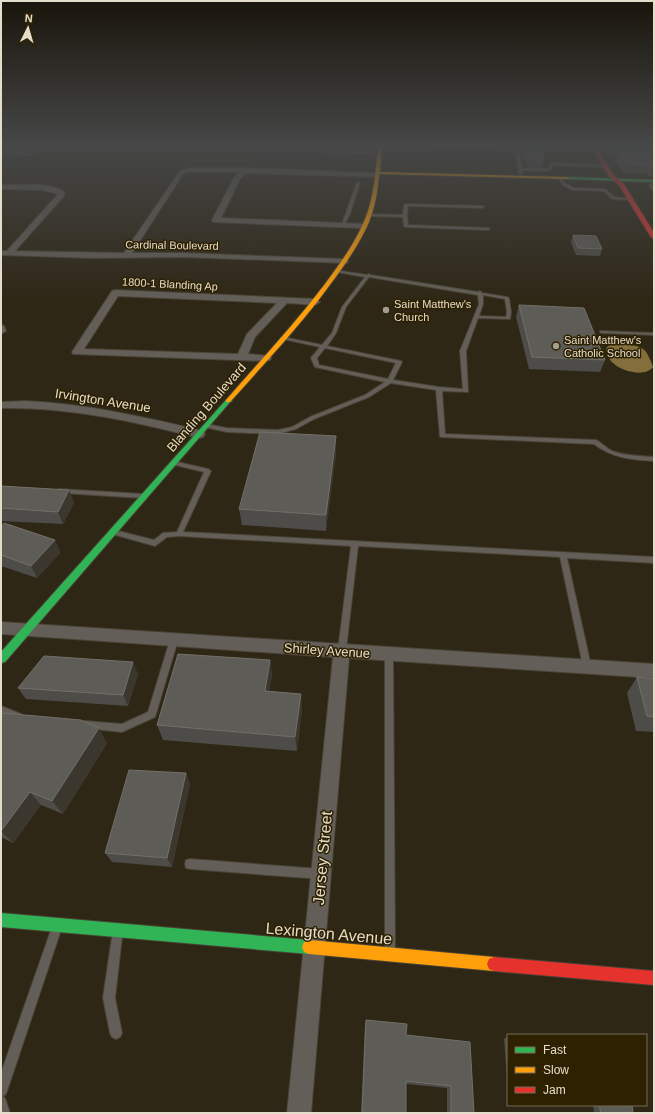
<svg xmlns="http://www.w3.org/2000/svg" width="655" height="1114" font-family="Helvetica,sans-serif">
  <style>
    .water { fill: #846f3c }
    .lines { fill: none; stroke-linecap: round; stroke-linejoin: round }
    .lane-casing { stroke: #494335; stroke-width: 2 }
    .street-casing { stroke: #494335; stroke-width: 2 }
    .fast-casing { stroke: #494335; stroke-width: 2 }
    .slow-casing { stroke: #494335; stroke-width: 2 }
    .jam-casing { stroke: #494335; stroke-width: 2 }
    .lane { fill: #635f58; fill-rule: evenodd }
    .street { fill: #635f58; fill-rule: evenodd }
    .fast { fill: #30b455; fill-rule: evenodd }
    .slow { fill: #ff9f0a; fill-rule: evenodd }
    .jam { fill: #e5322d; fill-rule: evenodd }
    .wall { fill: #4e4c48 }
    .shaded-wall { fill: #3b372e }
    .building { fill: #5e5c56; stroke: #737068 }
    .poi-dot { fill: #a49d8c; stroke: #2e2102; stroke-width: 1.5 }
    .labels { text-anchor: middle; stroke-width: 3; stroke-linejoin: round; paint-order: stroke }
    .far-street-label { font-size: 11px; fill: #e4ddcb; stroke: #2e2102 }
    .far-poi-label { font-size: 11px; fill: #e4ddcb; stroke: #2e2102; text-anchor: start }
    .street-label { font-size: 13px; fill: #e4ddcb; stroke: #2e2102 }
    .near-street-label { font-size: 16px; fill: #e4ddcb; stroke: #2e2102 }
  </style>
  <rect width="100%" height="100%" fill="#2e2716"/>
  <!-- water -->
  <path class="water" d="M611,345C621,345 640,343 646,352C649,356 651,362 653,367C645,378 621,371 613,363C609,360 608,354 606,349L608,346Z"/>
  <g class="lines">
    <!-- lane casing -->
    <g class="lane-casing">
      <g id="lane">
        <polygon points="347,145 351,145 350,151 381,153 379,154 323,152 347,151"/>
        <polygon points="1,152 31,153 33,154 31,155 1,154"/>
        <polygon points="518,153 520,154 522,168 545,169 548,168 552,163 605,165 607,166 605,167 553,165 550,170 545,171 522,170 523,173 521,174 519,173 516,154"/>
        <polygon points="561,177 565,183 574,188 605,189 614,197 632,199 630,200 612,199 604,191 572,190 563,185 559,178"/>
        <polygon points="653,181 654,181 653,186 654,193 649,186"/>
        <polygon points="357,182 360,183 350,214 343,227 341,227"/>
        <polygon points="406,204 484,206 483,208 408,206 407,216 408,225 488,228 490,229 488,230 406,227 404,226 403,217 368,216 366,215 368,214 403,215 404,205"/>
        <path d="M335,270L367,275L369,274L371,275L478,292L480,291L482,293L507,297L509,298L511,312L510,319L478,318L466,351L468,392L442,391L445,434L596,440C602,443 606,448 612,451C625,456 640,456 654,457V461C632,460 612,458 594,444L440,437L436,390L391,383L369,397L314,419L296,429L278,434L227,432L204,427L203,426L206,424L227,428L278,430L292,427L310,417L365,395L385,382L315,367L311,358L320,347L283,339L281,338L283,337L322,345L332,333L342,307L365,277L337,272H335ZM369,277L478,295L479,304L460,351L463,389L439,387L393,380L402,362L401,361L327,346L336,333L346,307ZM483,295L505,299L507,312L506,317L479,316L483,304ZM325,348L396,363L388,379L319,365L317,358Z"/>
        <polygon points="600,331 654,333 654,335 602,333 600,332"/>
        <polygon points="173,461 208,469 211,471 183,532 654,557 654,563 567,558 591,666 590,668 587,669 584,668 583,666 560,557 358,546 346,650 345,652 342,653 339,652 338,650 351,546 179,536 167,537 155,546 112,534 111,532 112,530 114,530 154,540 163,533 177,532 204,472 171,464 170,463"/>
        <polygon points="59,489 143,494 146,496 143,498 61,493 58,491"/>
        <polygon points="174,637 177,638 178,640 155,717 122,732 82,728 81,725 82,722 85,721 122,724 148,712 170,640 171,638"/>
        <polygon points="389,651 392,652 393,654 395,948 394,952 390,953 386,952 385,948 385,654 386,652"/>
        <polygon points="1,706 21,714 22,717 21,720 18,721 1,714"/>
        <polygon points="190,859 321,869 325,870 326,874 325,878 321,879 190,869 186,868 185,864 186,860"/>
        <polygon points="56,925 60,926 61,930 7,1091 5,1095 2,1096 5,1098 10,1113 1,1113 1,1073 51,930 52,926"/>
        <polygon points="117,932 121,933 122,937 115,998 122,1033 120,1037 116,1039 112,1037 110,1033 103,998 112,937 113,933"/>
      </g>
    </g>
    <!-- street casing -->
    <g class="street-casing">
      <g id="street">
        <polygon points="433,145 496,145 654,149 654,153 436,147"/>
        <path d="M245,168L377,173L380,175L377,177L246,173L240,179L221,218L366,224L367,226L363,228L213,222L212,220L234,178L239,172H188L183,174L132,253H183L344,259L348,261L347,263L183,257L93,258L1,255V251H7L58,194L42,190L1,189V185C18,186 53,181 65,193L63,197L15,251L124,253L179,172L187,168Z"/>
        <path d="M115,290L315,299L320,302L315,305L287,303L255,337L248,354L270,356L271,358L270,360L266,361L73,354L72,352L112,291ZM118,296L277,303L247,334L238,354L84,349Z"/>
        <polygon points="1,325 4,326 6,331 1,334"/>
        <path d="M26,401C87,404 145,417 203,431L205,434L203,437L199,438C133,421 69,407 1,408V402Z"/>
        <polygon points="1,622 654,664 654,678 349,658 311,1113 287,1113 333,657 1,634"/>
      </g>
    </g>
    <!-- fast casing -->
    <g class="fast-casing">
      <g id="fast">
        <polygon points="567,177 654,180 654,182 565,179"/>
        <polygon points="228,399 232,401 230,402 5,662 1,663 1,652 226,400"/>
        <polygon points="1,913 309,940 314,942 316,947 314,952 309,954 1,927"/>
      </g>
    </g>
    <!-- slow casing -->
    <g class="slow-casing">
      <g id="slow">
        <path d="M378,145H382L380,172L567,177L569,178L567,179L379,174C378,191 375,206 369,222C359,245 344,266 329,286C299,327 264,364 230,402H226V400C259,362 294,325 325,284C342,261 359,238 368,211C375,189 376,167 378,145Z"/>
        <polygon points="309,940 494,957 499,959 501,964 499,969 494,971 309,954 304,952 302,947 304,942"/>
      </g>
    </g>
    <!-- jam casing -->
    <g class="jam-casing">
      <g id="jam">
        <polygon points="591,145 595,145 613,175 623,183 654,233 654,239 651,237 619,185 609,176"/>
        <polygon points="494,957 654,971 654,985 494,971 489,969 487,964 489,959"/>
      </g>
    </g>
    <!-- lane -->
    <use href="#lane" class="lane"/>
    <!-- street -->
    <use href="#street" class="street"/>
    <!-- fast -->
    <use href="#fast" class="fast"/>
    <!-- slow -->
    <use href="#slow" class="slow"/>
    <!-- jam -->
    <use href="#jam" class="jam"/>
  </g>
  <!-- wall -->
  <g class="wall">
    <polygon points="523,145 539,145 544,158 542,167 527,167 522,153"/>
    <polygon points="618,147 653,153 654,151 654,177 648,176 647,174 623,173 615,161 616,158 615,156"/>
    <polygon points="573,235 602,249 600,256 576,255 571,242"/>
    <polygon points="519,305 605,360 600,372 529,369 516,317"/>
    <polygon points="336,453 326,531 242,525 239,509"/>
    <polygon points="1,486 69,490 74,503 63,524 1,521"/>
    <polygon points="1,527 55,540 60,553 37,578 1,566"/>
    <polygon points="270,660 272,676 269,691 302,709 297,751 163,740 157,725"/>
    <polygon points="138,674 128,706 26,699 18,688"/>
    <polygon points="637,677 654,679 654,732 636,731 627,693"/>
    <polygon points="1,715 107,743 63,814 41,805 13,843 1,837"/>
    <polygon points="186,773 190,784 172,867 112,862 105,853"/>
    <polygon points="366,1020 406,1035 474,1113 447,1113 447,1088 406,1084 406,1113 361,1113 365,1024"/>
    <polygon points="508,1036 508,1076 507,1076 504,1039"/>
    <polygon points="593,1105 635,1105 632,1105 633,1113 594,1113"/>
  </g>
  <!-- shaded-wall -->
  <g class="shaded-wall">
    <polygon points="336,436 336,453 326,531 326,515"/>
    <polygon points="69,490 74,503 63,524 58,512"/>
    <polygon points="55,540 60,553 37,578 31,566"/>
    <polygon points="270,660 272,676 267,706 265,691"/>
    <polygon points="133,662 138,674 128,706 123,695"/>
    <polygon points="301,694 302,709 297,751 295,737"/>
    <polygon points="99,728 107,743 63,814 52,801"/>
    <polygon points="186,773 190,784 172,867 167,858"/>
    <polygon points="30,792 41,805 13,843 1,831"/>
  </g>
  <!-- building -->
  <g class="building">
    <polygon points="524,145 539,145 544,158 529,157"/>
    <polygon points="618,147 649,147 654,153 654,167 651,167 650,165 626,164 618,152 621,152"/>
    <polygon points="573,235 596,236 602,249 578,248"/>
    <polygon points="519,305 584,308 605,360 532,357"/>
    <polygon points="260,432 336,436 326,515 239,509"/>
    <polygon points="1,486 69,490 58,512 1,508"/>
    <polygon points="4,523 55,540 31,566 1,555 1,527"/>
    <polygon points="178,654 270,660 265,691 301,694 295,737 157,725"/>
    <polygon points="44,656 133,662 123,695 18,688"/>
    <polygon points="637,677 654,679 654,717 647,716"/>
    <polygon points="3,713 81,720 99,728 52,801 30,792 1,831 1,715"/>
    <polygon points="129,770 186,773 167,858 105,853"/>
    <polygon points="366,1020 407,1024 406,1035 470,1042 474,1113 451,1113 451,1086 406,1081 406,1113 362,1113"/>
    <polygon points="599,1105 632,1105 633,1113 601,1113"/>
  </g>
  <!-- sky -->
  <linearGradient id="sky" x2="0" y2="1"><stop stop-color="#19150c"/><stop offset="0.48" stop-color="#464747"/><stop offset="1" stop-color="#464747" stop-opacity="0"/></linearGradient>
  <rect width="655" height="301" fill="url(#sky)"/>
  <!-- markers -->
  <g class="poi-dot">
    <circle cx="386" cy="310" r="4"/>
    <circle cx="556" cy="346" r="4"/>
  </g>
  <g class="labels">
    <!-- far-street labels -->
    <g class="far-street-label">
      <text transform="translate(172 245) rotate(1)" y="4">Cardinal Boulevard</text>
      <text transform="translate(170 284) rotate(3)" y="4">1800-1 Blanding Ap</text>
    </g>
    <!-- far-poi labels -->
    <g class="far-poi-label">
      <text x="394" y="308">Saint Matthew's<tspan x="394" dy="13">Church</tspan></text>
      <text x="564" y="344">Saint Matthew's<tspan x="564" dy="13">Catholic School</tspan></text>
    </g>
    <!-- street labels -->
    <g class="street-label">
      <text transform="translate(103 400) rotate(9)" y="5">Irvington Avenue</text>
      <text transform="translate(206 407) rotate(-49)" y="5">Blanding Boulevard</text>
      <text transform="translate(327 650) rotate(4)" y="5">Shirley Avenue</text>
    </g>
    <!-- near-street labels -->
    <g class="near-street-label">
      <text transform="translate(322 858) rotate(-85)" y="6">Jersey Street</text>
      <text transform="translate(329 933) rotate(5)" y="6">Lexington Avenue</text>
    </g>
  </g>
  <!-- border -->
  <rect width="655" height="1114" fill="none" stroke="#e4ddcb" stroke-width="4"/>
  <!-- legend -->
  <rect x="507" y="1034" width="140" height="72" fill="#2e2102" stroke="#776c52"/>
  <rect x="515" y="1047" width="20" height="6" fill="#30b455" stroke="#776c52"/>
  <text x="543" y="1054" font-size="12" fill="#e4ddcb">Fast</text>
  <rect x="515" y="1067" width="20" height="6" fill="#ff9f0a" stroke="#776c52"/>
  <text x="543" y="1074" font-size="12" fill="#e4ddcb">Slow</text>
  <rect x="515" y="1087" width="20" height="6" fill="#e5322d" stroke="#776c52"/>
  <text x="543" y="1094" font-size="12" fill="#e4ddcb">Jam</text>
  <!-- north arrow -->
  <g transform="translate(28 28) rotate(5)" stroke="#2e2102" stroke-width="3" paint-order="stroke">
  <path d="M0-3L7 15L0 10L-7 15Z" fill="#e4ddcb"/>
  <text y="-6" font-size="11" font-weight="bold" text-anchor="middle" fill="#e4ddcb">N</text>
  </g>
</svg>
